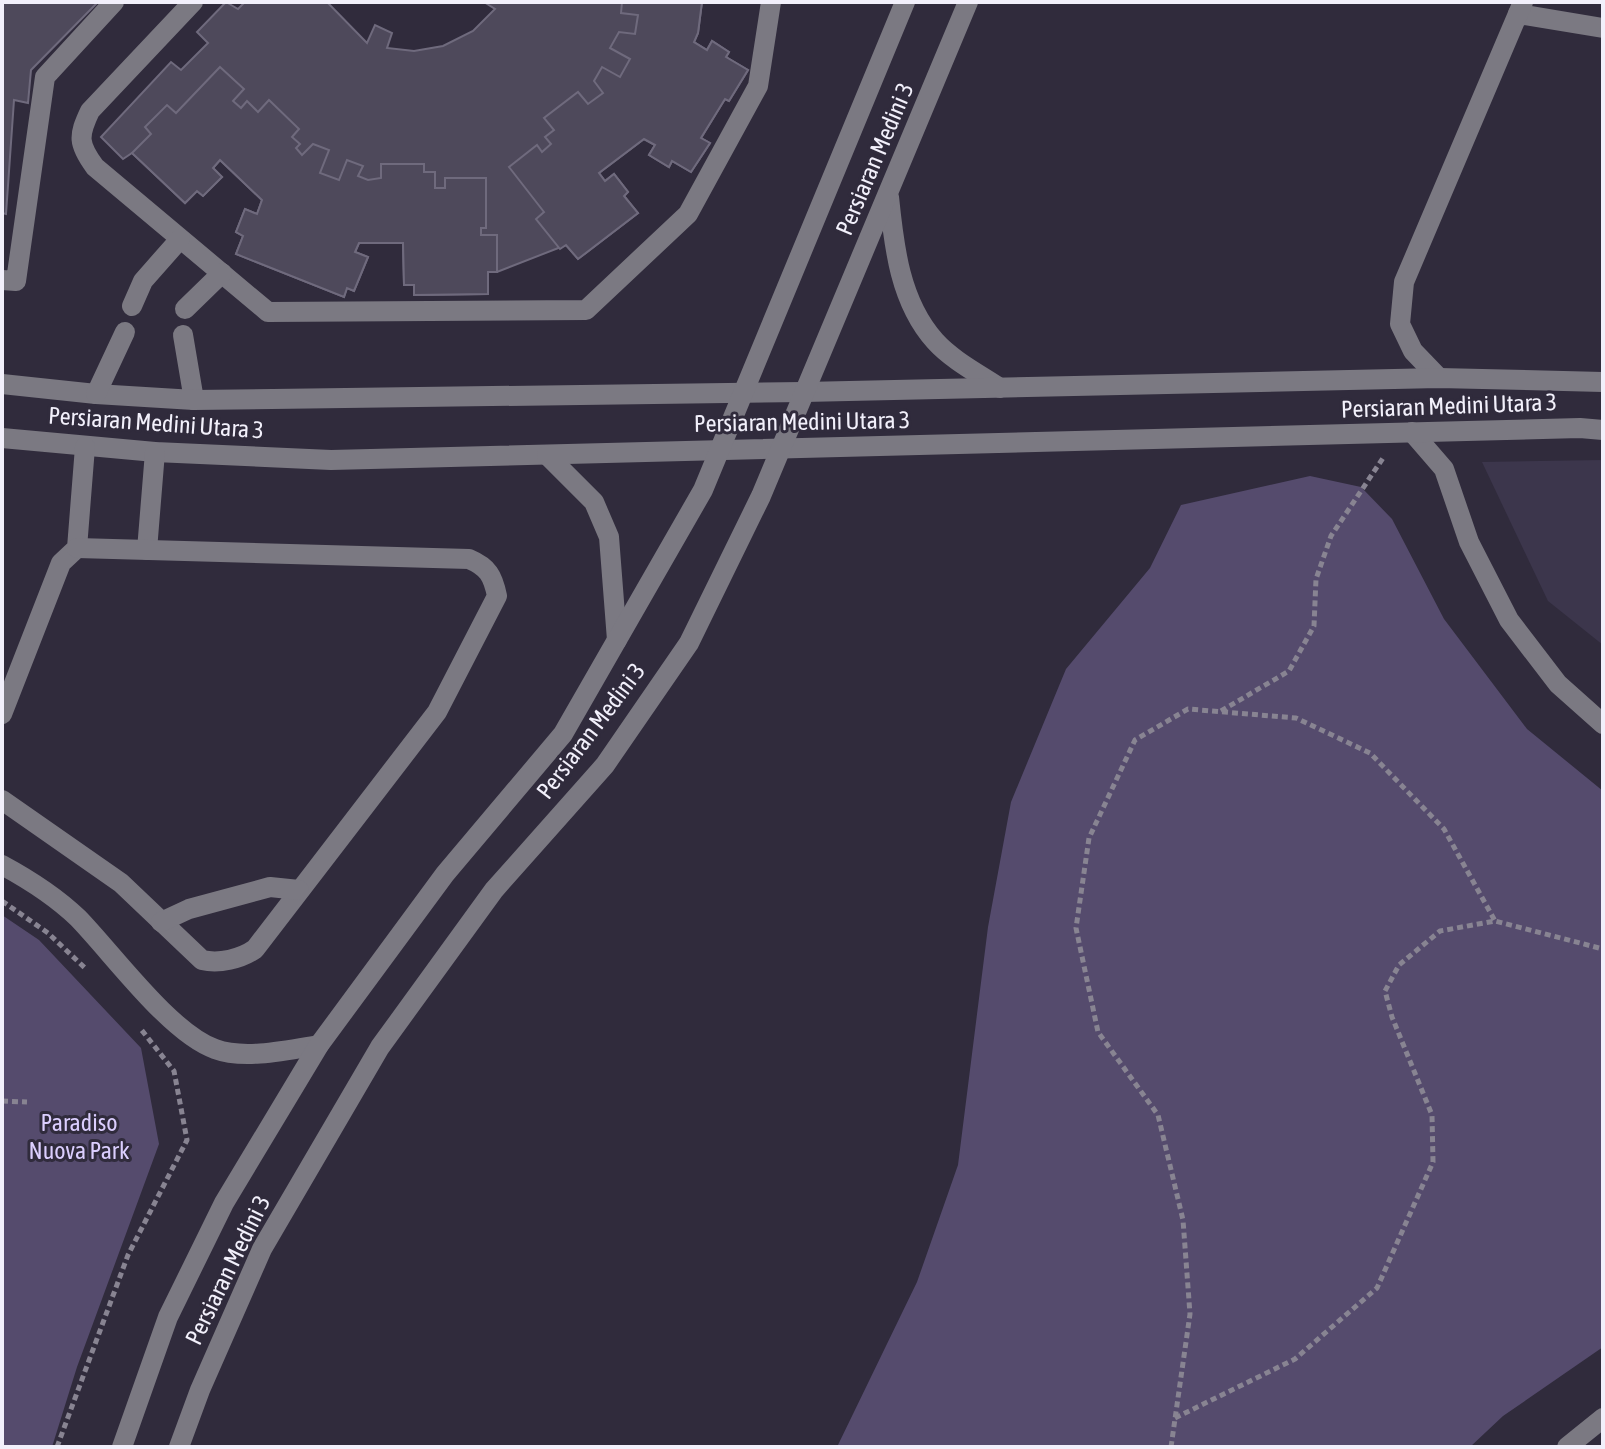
<svg xmlns="http://www.w3.org/2000/svg" width="1605" height="1449" font-family="'Asap Condensed',sans-serif">
  <style>
    .built { fill: #3c364c }
    .green { fill: #554b6d }
    .building { fill: #4e495b; stroke: #6f6a7d; stroke-width: 2 }
    .lines { fill: none; stroke-linecap: round; stroke-linejoin: round }
    .path { stroke: #888492; stroke-width: 5; stroke-dasharray: 6 4; stroke-linecap: butt }
    .minor { stroke: #7b7982; stroke-width: 20 }
    .labels { text-anchor: middle; stroke-width: 6; stroke-linejoin: round; paint-order: stroke }
    .street-label { font-size: 24px; fill: #f2f0fb; stroke: #302b3c }
    .park-label { font-size: 24px; fill: #dbcefe; stroke: #302b3c }
  </style>
  <rect width="100%" height="100%" fill="#302b3c"/>
  <!-- built -->
  <polygon class="built" points="1603,460 1603,645 1548,601 1482,462"/>
  <!-- green -->
  <g class="green">
    <polygon points="1310,476 1361,487 1392,519 1444,619 1527,729 1603,791 1603,1347 1503,1416 1470,1447 837,1447 917,1282 958,1165 988,927 1011,802 1066,669 1150,568 1181,505"/>
    <polygon points="2,915 39,940 141,1048 159,1144 77,1367 52,1447 2,1447"/>
  </g>
  <!-- building -->
  <g class="building">
    <polygon points="2,2 98,2 31,70 28,103 14,100 6,214 2,213"/>
    <polygon points="226,2 238,9 245,2 327,2 367,43 375,25 392,33 387,48 414,51 443,46 473,31 495,9 484,2 702,2 698,33 694,42 707,50 712,41 729,52 726,57 748,70 729,101 725,99 701,138 710,143 691,172 672,161 669,167 649,155 655,145 644,139 599,173 605,181 614,174 628,192 624,196 638,213 578,259 566,245 497,272 488,272 488,294 414,295 414,285 404,285 403,243 359,243 355,252 368,257 354,291 347,288 344,297 236,254 243,236 236,232 245,209 257,214 262,200 220,160 213,168 222,177 203,196 197,191 185,203 132,153 123,159 101,137 171,62 181,70 208,43 197,32"/>
    <polygon points="622,2 702,2 698,33 694,42 707,50 712,41 729,52 726,57 748,70 729,101 725,99 701,138 710,143 691,172 672,161 669,167 649,155 655,145 644,139 599,173 605,181 614,174 628,192 624,196 638,213 578,259 566,245 560,249 536,219 544,212 509,167 537,145 542,152 551,144 545,137 554,130 544,118 578,92 588,104 603,93 594,81 602,67 620,77 630,59 610,48 619,32 635,34 638,15 621,13"/>
    <polygon points="220,67 244,89 233,101 241,108 247,101 258,112 269,100 299,129 292,137 300,144 296,148 302,155 313,144 329,150 320,173 339,180 347,160 363,166 358,176 368,180 381,178 381,164 424,164 424,172 435,172 435,188 445,188 445,178 486,178 486,228 481,228 481,235 497,235 497,272 488,272 488,294 414,295 414,285 404,285 403,243 359,243 355,252 368,257 354,291 347,288 344,297 236,254 243,236 236,232 245,209 257,214 262,200 220,160 213,168 222,177 203,196 197,191 185,203 132,153 151,134 145,127 167,105 176,113"/>
  </g>
  <g class="lines">
    <!-- path -->
    <g class="path">
      <polyline points="1221,711 1289,671 1314,626 1316,579 1331,536 1383,458"/>
      <polyline points="2,901 48,933 85,968"/>
      <polyline points="2,1101 27,1102"/>
      <polyline points="1175,1418 1295,1359 1377,1288 1433,1162 1432,1115 1392,1017 1385,991 1399,965 1440,931 1495,921 1603,949"/>
      <polyline points="57,1447 128,1255 187,1140 174,1071 140,1028"/>
      <polyline points="1171,1447 1190,1314 1183,1220 1158,1115 1098,1032 1076,928 1089,838 1135,740 1188,709 1296,718 1370,753 1444,829 1495,921"/>
    </g>
    <!-- minor -->
    <g class="minor">
      <path d="M193,2L90,111C78,136 78,144 95,167L268,312L586,310L688,214L758,86L771,2"/>
      <polyline points="1518,14 1603,28"/>
      <path d="M889,197C894,247 900,302 935,341C952,360 979,374 1000,388"/>
      <polyline points="2,280 16,281 45,77 114,2"/>
      <polyline points="132,306 143,281 180,239"/>
      <polyline points="185,309 222,273"/>
      <polyline points="183,335 194,400"/>
      <polyline points="1439,378 1413,351 1400,324 1404,282 1523,2"/>
      <polyline points="2,384 96,394 194,400 804,392 1439,378 1603,382"/>
      <polyline points="96,394 125,332"/>
      <polyline points="1412,432 1444,469 1469,542 1509,620 1558,684 1603,724"/>
      <polyline points="2,438 155,452 331,460 1580,428 1603,430"/>
      <polyline points="547,455 594,502 609,537 617,640"/>
      <polyline points="147,550 155,452"/>
      <polyline points="2,714 61,563 77,548 85,447"/>
      <path d="M2,800L121,883L202,960C219,964 241,959 255,949L437,712L497,596C493,576 488,567 469,559L77,548"/>
      <path d="M2,865C28,879 56,897 78,918C113,954 170,1033 215,1049C244,1060 289,1050 319,1045"/>
      <polyline points="161,922 189,909 270,887 299,890"/>
      <polyline points="122,1447 168,1317 224,1203 319,1045 445,874 563,734 703,490 905,2"/>
      <polyline points="179,1447 200,1390 262,1249 380,1047 494,890 605,765 689,643 761,496 968,2"/>
      <polyline points="1567,1447 1603,1418"/>
    </g>
  </g>
  <g class="labels">
    <!-- street labels -->
    <g class="street-label">
      <text transform="translate(875 159) rotate(-67)" y="8">Persiaran Medini 3</text>
      <text transform="translate(1449 406) rotate(-2)" y="8">Persiaran Medini Utara 3</text>
      <text transform="translate(802 422) rotate(-1)" y="8">Persiaran Medini Utara 3</text>
      <text transform="translate(156 423) rotate(4)" y="8">Persiaran Medini Utara 3</text>
      <text transform="translate(591 731) rotate(-53)" y="8">Persiaran Medini 3</text>
      <text transform="translate(228 1270) rotate(-64)" y="8">Persiaran Medini 3</text>
    </g>
    <!-- park labels -->
    <g class="park-label">
      <text x="79" y="1131">Paradiso<tspan x="79" dy="28">Nuova Park</tspan></text>
    </g>
  </g>
  <!-- border -->
  <rect width="1605" height="1449" fill="none" stroke="#f2f0fb" stroke-width="8"/>
</svg>
